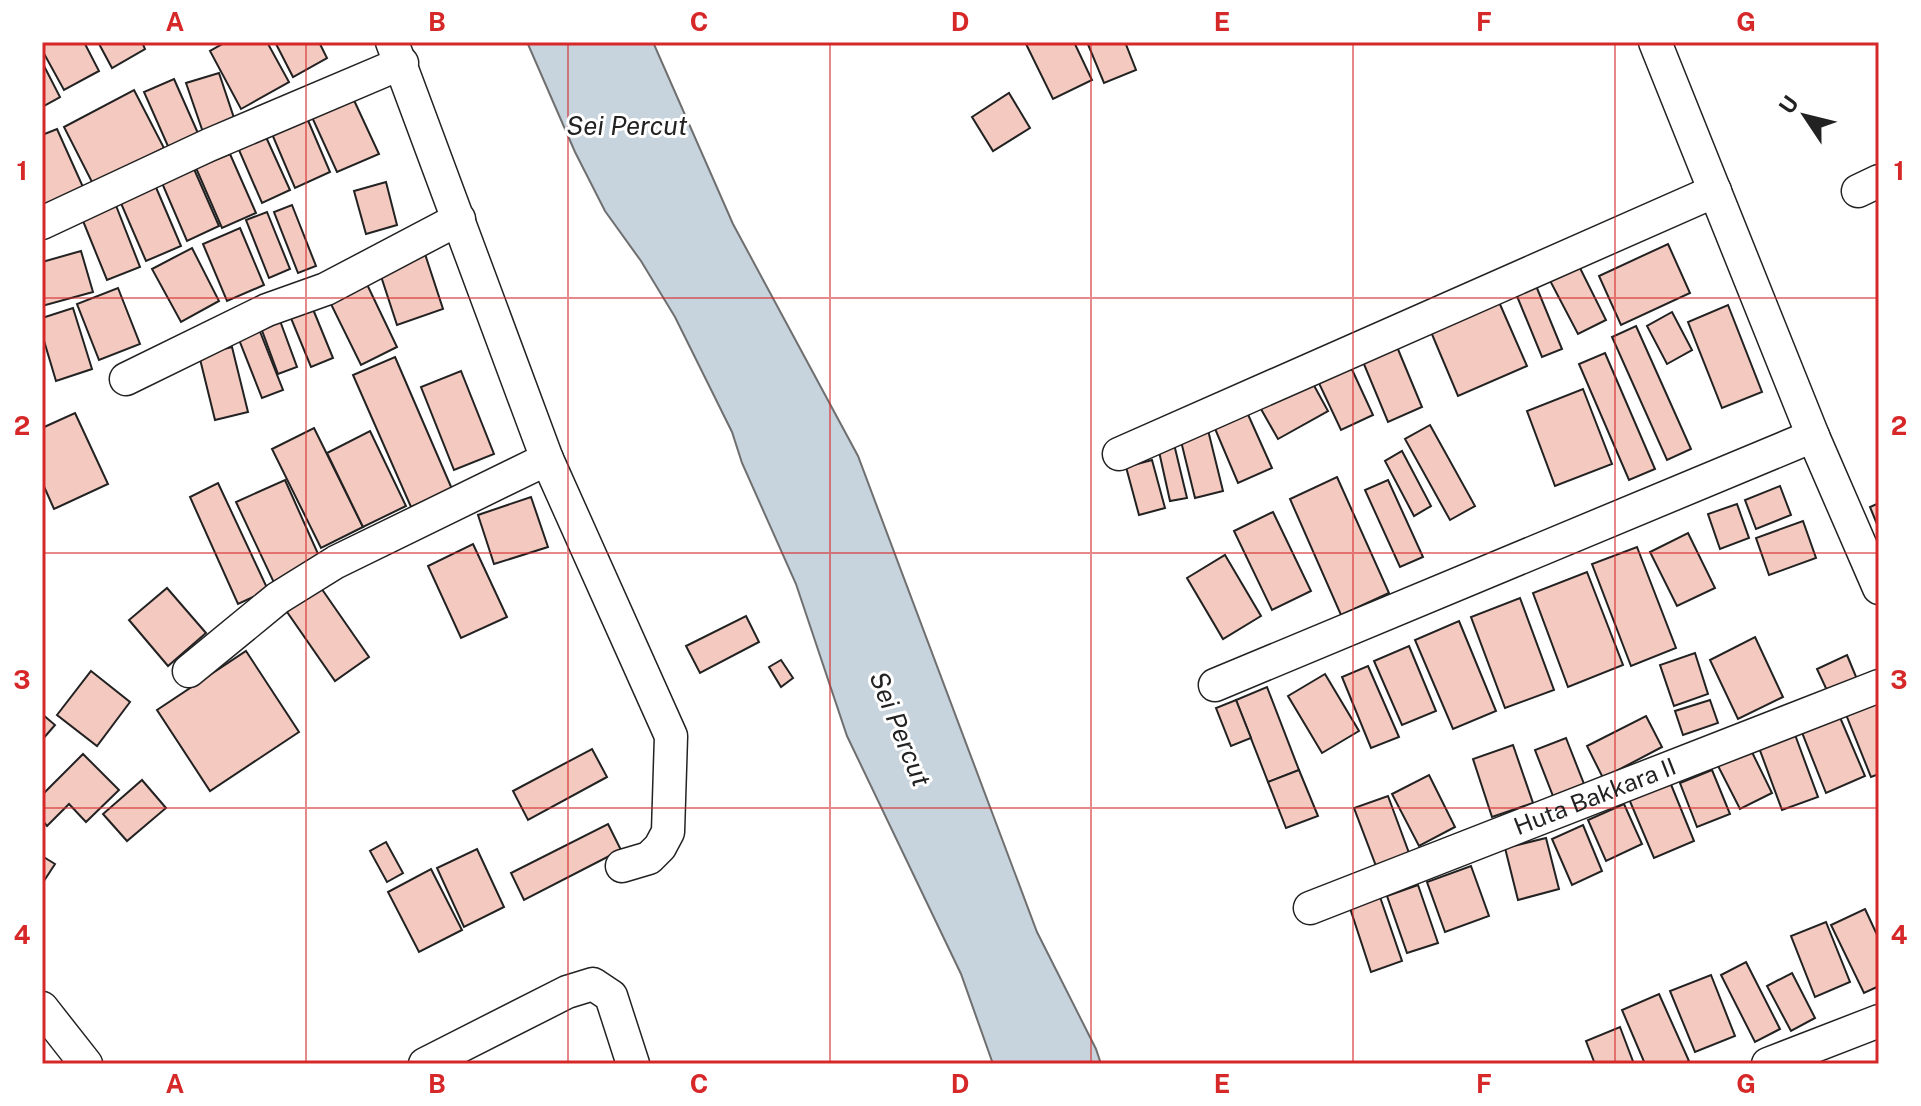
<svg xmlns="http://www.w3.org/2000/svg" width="1921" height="1106" font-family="'Public Sans',sans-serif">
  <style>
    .water { fill: #c7d3dd; stroke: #6f6f6f; stroke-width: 2 }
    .building { fill: #f3c9c0; stroke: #222; stroke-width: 2 }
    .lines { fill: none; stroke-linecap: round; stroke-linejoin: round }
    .minor-casing { stroke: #222; stroke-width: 35 }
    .minor { stroke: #fff; stroke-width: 32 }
    .grid { fill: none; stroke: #d62828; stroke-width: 2; stroke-opacity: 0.55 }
    .labels { text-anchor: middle; stroke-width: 6; stroke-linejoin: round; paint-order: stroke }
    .street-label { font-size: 24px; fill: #222; stroke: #fff }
    .water-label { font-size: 26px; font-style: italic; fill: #222; stroke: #fff }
    .neatline { fill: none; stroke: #d62828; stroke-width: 3 }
    .grid-label { font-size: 26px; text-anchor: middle; font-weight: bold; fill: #d62828 }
  </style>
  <rect width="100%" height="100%" fill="#fff"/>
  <!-- water -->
  <polygon class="water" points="527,42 653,42 733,224 858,456 1037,932 1096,1049 1101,1064 993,1064 961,974 847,736 796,584 742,463 732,432 675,317 641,261 605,211 575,152"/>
  <!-- building -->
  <g class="building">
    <polygon points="42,42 84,42 99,71 64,90 42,50"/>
    <polygon points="98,42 142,42 145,49 112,68"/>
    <polygon points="226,42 267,42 289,82 241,109 210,51"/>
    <polygon points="275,42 319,42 327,58 293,77"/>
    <polygon points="1025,42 1074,42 1092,80 1053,99"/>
    <polygon points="1087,42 1125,42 1136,70 1104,83"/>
    <polygon points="42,62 60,97 42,107"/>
    <polygon points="219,73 237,127 205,138 186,83"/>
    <polygon points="174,79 201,140 171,153 144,92"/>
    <polygon points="134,90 164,148 93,184 64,127"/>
    <polygon points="1009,93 1030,128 993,151 972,117"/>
    <polygon points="352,96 379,154 337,172 311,115"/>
    <polygon points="307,118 330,172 295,188 272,134"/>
    <polygon points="57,129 83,187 42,206 42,135"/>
    <polygon points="266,137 290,190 262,203 239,150"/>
    <polygon points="230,154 256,213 222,228 196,168"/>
    <polygon points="194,169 219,226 187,241 162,183"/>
    <polygon points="386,182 397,225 366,234 354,191"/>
    <polygon points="155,185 181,246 146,261 120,201"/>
    <polygon points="115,203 140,267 107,280 81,216"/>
    <polygon points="292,205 316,266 298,273 274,212"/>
    <polygon points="267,212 290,269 269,278 246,220"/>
    <polygon points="240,228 264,285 227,301 203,244"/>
    <polygon points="1668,244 1690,293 1621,325 1599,276"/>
    <polygon points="192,248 219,301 181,322 152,269"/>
    <polygon points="81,251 93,292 42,306 42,262"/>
    <polygon points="425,254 443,309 397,325 379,270"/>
    <polygon points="1575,258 1606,320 1578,334 1546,273"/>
    <polygon points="363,276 397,347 361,365 326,294"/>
    <polygon points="1532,276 1562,349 1542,357 1512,284"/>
    <polygon points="118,288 140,344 99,360 77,304"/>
    <polygon points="308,297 333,358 311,367 286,306"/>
    <polygon points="1499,302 1527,366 1458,396 1431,332"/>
    <polygon points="1728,305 1762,392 1722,408 1688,322"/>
    <polygon points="73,308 92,369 56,381 42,334 42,318"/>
    <polygon points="1672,312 1692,350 1667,364 1647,326"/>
    <polygon points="279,318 297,367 278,374 260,325"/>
    <polygon points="257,324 283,390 262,398 236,332"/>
    <polygon points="1636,326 1691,449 1667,460 1612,337"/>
    <polygon points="1395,342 1422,407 1388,422 1361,357"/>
    <polygon points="232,347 248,412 215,420 199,355"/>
    <polygon points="1605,353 1655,469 1629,480 1579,364"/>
    <polygon points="395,357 452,489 411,507 353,375"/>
    <polygon points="1349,363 1373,415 1341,430 1317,379"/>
    <polygon points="461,371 494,454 454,470 421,387"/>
    <polygon points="1311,380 1328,411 1278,439 1261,409"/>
    <polygon points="1583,389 1612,464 1555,486 1527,411"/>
    <polygon points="1246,410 1272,468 1238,483 1213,424"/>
    <polygon points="75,413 108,484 54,509 42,482 42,428"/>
    <polygon points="1430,425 1475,506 1450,520 1405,439"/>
    <polygon points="1207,426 1223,491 1195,498 1179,433"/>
    <polygon points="314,428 363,527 321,548 272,449"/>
    <polygon points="370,431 406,506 363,527 327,453"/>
    <polygon points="1174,444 1187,498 1170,501 1158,447"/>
    <polygon points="1402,451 1431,506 1414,516 1385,461"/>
    <polygon points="1152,460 1165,508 1139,515 1126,467"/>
    <polygon points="1337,477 1389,593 1341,615 1290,499"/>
    <polygon points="285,480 323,565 276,587 236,502"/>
    <polygon points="1388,480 1423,557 1400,567 1365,490"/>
    <polygon points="218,483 268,590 238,604 190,497"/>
    <polygon points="1780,486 1791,515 1756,529 1745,500"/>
    <polygon points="531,497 548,547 494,564 478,515"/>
    <polygon points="1879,503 1879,529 1870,507"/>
    <polygon points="1737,504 1749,538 1720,549 1708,514"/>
    <polygon points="1273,512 1311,591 1272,610 1234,531"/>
    <polygon points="1803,521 1816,558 1769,575 1756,538"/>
    <polygon points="1688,533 1715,588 1677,606 1650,552"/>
    <polygon points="473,544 507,617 461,638 428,566"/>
    <polygon points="1637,547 1676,648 1631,666 1592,564"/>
    <polygon points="1225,555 1261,616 1223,639 1187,578"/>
    <polygon points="1587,572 1623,665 1568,687 1533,593"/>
    <polygon points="319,585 369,657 335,681 285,609"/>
    <polygon points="167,588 206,633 168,666 129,620"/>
    <polygon points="1520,598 1554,690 1505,708 1471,617"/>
    <polygon points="746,616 759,642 700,673 686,646"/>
    <polygon points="1459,621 1496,711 1453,729 1415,640"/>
    <polygon points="1755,637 1783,697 1738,719 1710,660"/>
    <polygon points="1409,646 1436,711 1402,725 1374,661"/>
    <polygon points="246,651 299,732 210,791 157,710"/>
    <polygon points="1695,653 1708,694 1674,706 1660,665"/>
    <polygon points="1847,655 1859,684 1830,697 1817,669"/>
    <polygon points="781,660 793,678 781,687 769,667"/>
    <polygon points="1368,666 1399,737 1371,748 1342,677"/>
    <polygon points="91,671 130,702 97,746 57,715"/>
    <polygon points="1325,674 1359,731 1322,753 1288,696"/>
    <polygon points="1267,687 1299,770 1268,782 1236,700"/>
    <polygon points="1879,698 1879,774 1871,777 1845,712"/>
    <polygon points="1236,700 1251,738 1231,746 1216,708"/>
    <polygon points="1710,700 1718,723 1683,735 1675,711"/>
    <polygon points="42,714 55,725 42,740"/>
    <polygon points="1839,715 1865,776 1826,793 1801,730"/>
    <polygon points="1646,716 1662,747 1603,778 1587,746"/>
    <polygon points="1794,732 1818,797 1782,810 1758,745"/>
    <polygon points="1566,738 1584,784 1553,796 1535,750"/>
    <polygon points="1748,744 1772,793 1740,809 1715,760"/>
    <polygon points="1513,745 1533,803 1492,817 1473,759"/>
    <polygon points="592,749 607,777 528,820 513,791"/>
    <polygon points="83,754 119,790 86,822 69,804 47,826 42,820 42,795"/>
    <polygon points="1299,770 1318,816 1286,828 1268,782"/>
    <polygon points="1712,770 1730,814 1697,827 1680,783"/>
    <polygon points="1429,775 1455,827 1419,846 1392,794"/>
    <polygon points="142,780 166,808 127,841 103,814"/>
    <polygon points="1670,782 1694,841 1654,858 1629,799"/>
    <polygon points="1388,796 1409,853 1376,866 1354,808"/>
    <polygon points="1624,804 1642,844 1606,861 1588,820"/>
    <polygon points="608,824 621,850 524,900 511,873"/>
    <polygon points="1583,825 1602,871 1572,885 1552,839"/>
    <polygon points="1546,838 1559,889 1518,900 1505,848"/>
    <polygon points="386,842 403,873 387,882 370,851"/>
    <polygon points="477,849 504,907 464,927 437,868"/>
    <polygon points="42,856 55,864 42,884"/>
    <polygon points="1471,866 1489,916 1445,932 1427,882"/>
    <polygon points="431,869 462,930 419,952 388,892"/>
    <polygon points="1418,885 1438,943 1407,953 1387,896"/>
    <polygon points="1379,894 1402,961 1371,972 1349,905"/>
    <polygon points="1865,909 1879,939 1879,986 1864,993 1831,925"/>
    <polygon points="1826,922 1850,982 1815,997 1791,936"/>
    <polygon points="1746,962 1780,1029 1755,1042 1721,975"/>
    <polygon points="1792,973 1815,1018 1791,1031 1767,986"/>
    <polygon points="1711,975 1735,1036 1695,1052 1670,991"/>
    <polygon points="1659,994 1689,1061 1682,1064 1645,1064 1622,1010"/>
    <polygon points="1620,1027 1634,1064 1595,1064 1586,1041"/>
  </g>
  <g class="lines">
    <!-- minor casing -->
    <g class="minor-casing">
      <g id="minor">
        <polyline points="392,42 547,459 671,736 668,832 660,847 649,858 622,866"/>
        <polyline points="1655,42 1813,436 1879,588"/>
        <polyline points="1858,191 1879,181"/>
        <polyline points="42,223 209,145 402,63"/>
        <polyline points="126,379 267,310 326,289 459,219"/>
        <polyline points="1119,454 1715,191"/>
        <polyline points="189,671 278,598 336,562 547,459"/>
        <polyline points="1215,685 1813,436"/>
        <path id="s1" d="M1310,908L1879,686"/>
        <polyline points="42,1008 86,1064"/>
        <polyline points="425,1064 567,992 593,984 611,996 633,1064"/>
        <polyline points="1768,1064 1879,1021"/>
      </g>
    </g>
    <!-- minor -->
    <use href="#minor" class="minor"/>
  </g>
  <!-- grid -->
  <path class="grid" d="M306,42V1064M568,42V1064M830,42V1064M1091,42V1064M1353,42V1064M1615,42V1064M42,298H1879M42,553H1879M42,808H1879"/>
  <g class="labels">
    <!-- street labels -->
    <g class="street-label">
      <text dy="8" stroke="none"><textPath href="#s1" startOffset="306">Huta Bakkara II</textPath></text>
    </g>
    <!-- water labels -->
    <g class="water-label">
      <text x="627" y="135">Sei Percut</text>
      <text transform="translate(900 729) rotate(68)" y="9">Sei Percut</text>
    </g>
  </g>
  <!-- border -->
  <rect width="1921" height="1106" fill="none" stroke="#ffffff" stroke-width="88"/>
  <!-- north arrow -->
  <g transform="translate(1805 116) rotate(305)" stroke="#ffffff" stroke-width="6" paint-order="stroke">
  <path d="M0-6L14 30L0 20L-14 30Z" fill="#222222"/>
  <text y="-12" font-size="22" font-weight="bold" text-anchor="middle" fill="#222222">U</text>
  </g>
  <rect x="44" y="44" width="1833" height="1018" class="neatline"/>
  <g class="grid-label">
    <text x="175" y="31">A</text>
    <text x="437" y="31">B</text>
    <text x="699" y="31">C</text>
    <text x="960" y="31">D</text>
    <text x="1222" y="31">E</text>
    <text x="1484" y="31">F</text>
    <text x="1746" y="31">G</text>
    <text x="22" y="180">1</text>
    <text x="1899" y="180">1</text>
    <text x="22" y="435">2</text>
    <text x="1899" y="435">2</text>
    <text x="22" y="689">3</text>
    <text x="1899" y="689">3</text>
    <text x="22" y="944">4</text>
    <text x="1899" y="944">4</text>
    <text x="175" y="1093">A</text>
    <text x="437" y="1093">B</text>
    <text x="699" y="1093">C</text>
    <text x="960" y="1093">D</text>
    <text x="1222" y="1093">E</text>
    <text x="1484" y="1093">F</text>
    <text x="1746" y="1093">G</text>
  </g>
</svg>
